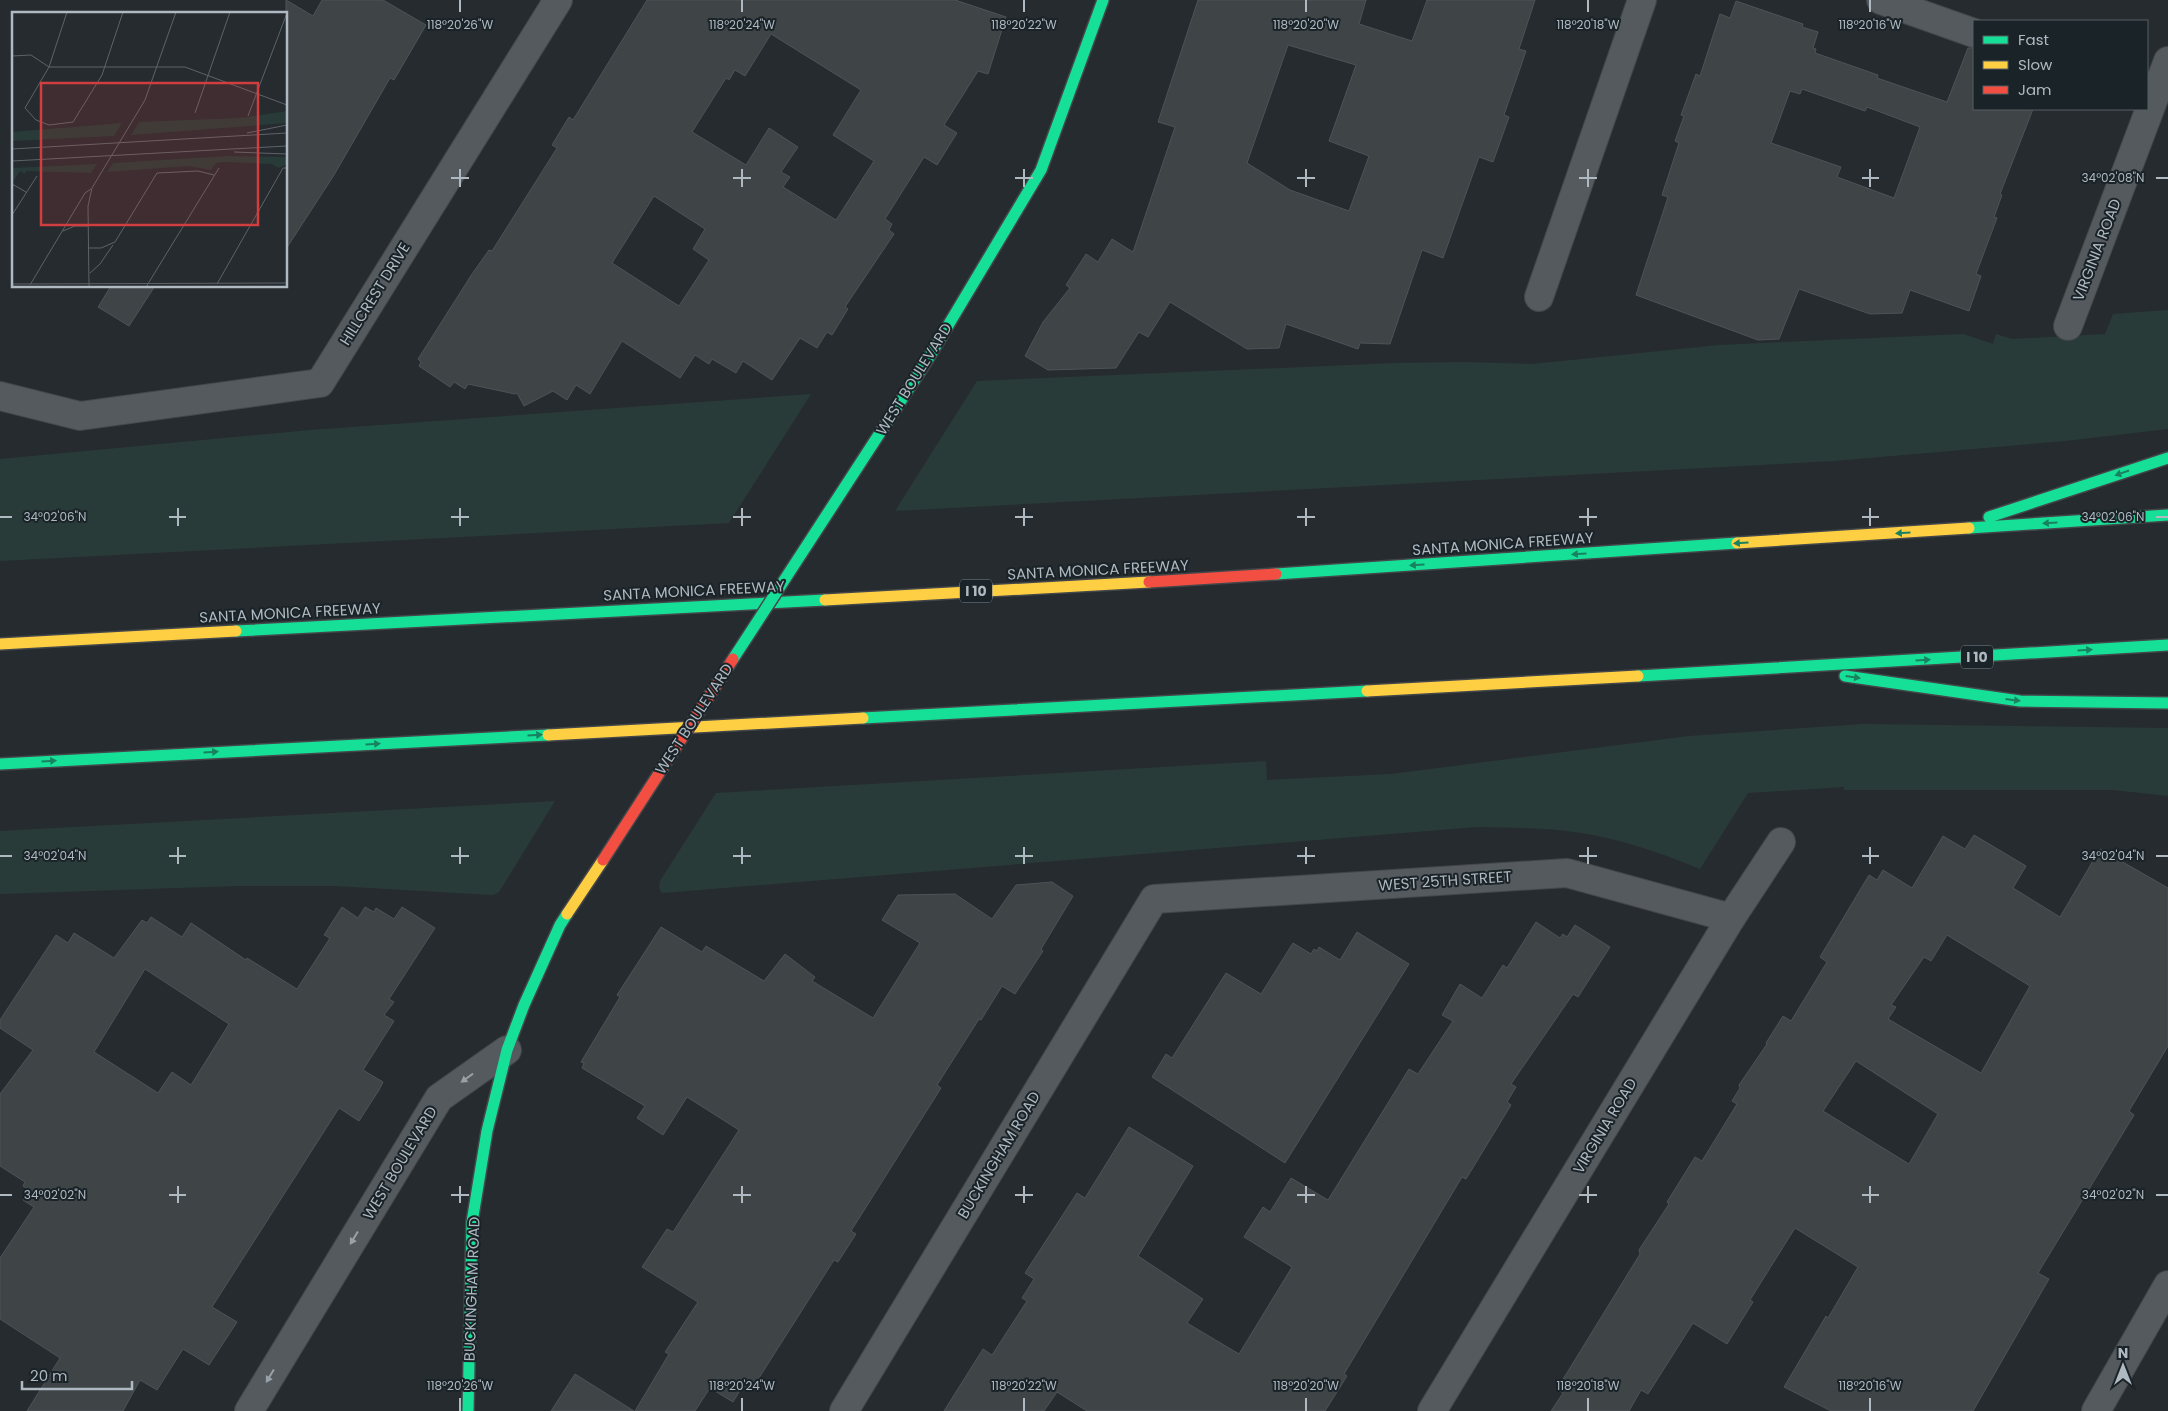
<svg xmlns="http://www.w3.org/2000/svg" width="2168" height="1411" font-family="Poppins,sans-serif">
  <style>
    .green { fill: #293b38 }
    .building { fill: #3f4447; stroke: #4d5357; fill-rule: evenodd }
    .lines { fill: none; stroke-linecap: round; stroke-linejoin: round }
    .street-casing { stroke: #43474a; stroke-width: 30 }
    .fast-casing { stroke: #43474a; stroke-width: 14 }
    .slow-casing { stroke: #43474a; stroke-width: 14 }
    .jam-casing { stroke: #43474a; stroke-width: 14 }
    .street { stroke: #555a5e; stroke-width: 28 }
    .fast { stroke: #16e098; stroke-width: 11 }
    .slow { stroke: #ffcf43; stroke-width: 11 }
    .jam { stroke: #f24e42; stroke-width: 11 }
    .fast-bridge-casing { stroke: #43474a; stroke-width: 14; stroke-linecap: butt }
    .jam-bridge-casing { stroke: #43474a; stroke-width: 14; stroke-linecap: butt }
    .fast-bridge { stroke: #16e098; stroke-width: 11 }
    .jam-bridge { stroke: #f24e42; stroke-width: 11 }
    .oneway { fill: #188260 }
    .oneway2 { fill: #98a1a8 }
    .ticks { fill: none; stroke: #afb9c1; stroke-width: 2 }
    .labels { text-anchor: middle; stroke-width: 4; stroke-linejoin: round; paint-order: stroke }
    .shield { fill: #1a2328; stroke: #828c93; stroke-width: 1 }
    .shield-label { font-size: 14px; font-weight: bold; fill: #afb9c1 }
    .street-label { font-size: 15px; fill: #afb9c1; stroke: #1a2328 }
    .inset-road { fill: none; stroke: #5d6469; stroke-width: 1 }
    .view { fill: #d03e3f; fill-opacity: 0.15; stroke: #d03e3f; stroke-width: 2.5 }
    .inset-edge { fill: none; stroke: #afb9c1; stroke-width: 2.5 }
    .ticks-label { font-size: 12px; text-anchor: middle; fill: #afb9c1; stroke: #1a2328; stroke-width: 4; stroke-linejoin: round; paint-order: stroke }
  </style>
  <rect width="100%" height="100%" fill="#262b2f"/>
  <!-- green -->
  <g class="green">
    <polygon points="2168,310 2168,429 2065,441 1834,461 895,511 977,381 1395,363 1465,362 1532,364 1719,345 1963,334 1993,344 1996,334 2012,339 2105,334 2113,314"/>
    <polygon points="811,394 729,523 0,561 0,459 310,430"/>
    <path d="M1863,724L2168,728V796L2113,790H1844V787L1748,793L1700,869C1657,851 1612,836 1566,831C1537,827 1507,828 1477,827L662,893L659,888L660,881L716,793L1266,761L1267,780L1391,774L1689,736Z"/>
    <polygon points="555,801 499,892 493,895 335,886 236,886 0,894 0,831"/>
  </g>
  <!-- building -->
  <g class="building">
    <polygon points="286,0 313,16 322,0 383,0 426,25 394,80 390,78 334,175 286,249"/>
    <path d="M647,0H955L1006,17L988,74L978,71L944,125L957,133L937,165L924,157L885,219L892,224L889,230L894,234L845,307L848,309L832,335L827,332L817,348L800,338L772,380L743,361L736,373L712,359L709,364L695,355L680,378L622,341L590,394L576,385L567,400L553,391L524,406L517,393L515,394L468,384L465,389L454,382L450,387L419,366L421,362L418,359L472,274L489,250L492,251L557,148L552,145L569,117L573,120ZM771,34L861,90L833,135L874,161L836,220L783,187L790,177L781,172L798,147L769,128L746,165L692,132L726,78L729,80L735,70L745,76ZM654,196L705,229L693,249L709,260L679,306L612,263Z"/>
    <path d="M1198,0H1366L1359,24L1412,41L1427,0H1535L1519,49L1526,51L1504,115L1509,117L1493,162L1479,157L1443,258L1422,250L1390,344L1360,343L1358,349L1286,324L1279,348L1247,349L1170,302L1148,337L1139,332L1116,368L1048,370L1025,356L1043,322L1070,288L1066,285L1086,254L1098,262L1112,239L1133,252L1175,127L1158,122ZM1288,45L1356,65L1329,141L1369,156L1349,211L1290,190L1247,163Z"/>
    <path d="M1736,1L1803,24L1802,27L1818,32L1813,48L1816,49L1815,53L1878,75L1877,78L1947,102L1968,48H1974V109H2033L2000,194L2002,195L1994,217L1997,218L1976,274L1981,276L1969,311L1910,290L1902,313L1870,314L1799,289L1779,339L1758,340L1636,295L1668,197L1662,195L1679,143L1675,141L1684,116L1681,115L1696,74L1700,76L1720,14L1730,18ZM1802,89L1865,111L1867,107L1920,127L1894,198L1837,177L1841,167L1771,143L1790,91L1800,94Z"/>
    <polygon points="111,286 155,286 129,326 98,307"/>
    <path d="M1974,835L2026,866L2013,888L2060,917L2100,849L2168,888V1046L2129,1111L2134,1115L2038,1273L2049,1279L1973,1411H1831L1784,1387L1826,1316L1828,1318L1858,1267L1795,1228L1750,1300L1753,1302L1727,1344L1693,1323L1648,1394L1641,1390L1629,1411H1551L1563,1393L1557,1389L1640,1254L1639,1250L1669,1204L1667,1202L1695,1157L1702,1161L1737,1104L1732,1101L1740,1088L1739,1085L1767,1044L1766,1043L1783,1016L1791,1021L1827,962L1820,957L1869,875L1877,880L1883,870L1912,888L1943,836L1965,849ZM1947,935L2030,986L1981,1073L1888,1019L1896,1007L1891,1005L1924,957L1931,961ZM1856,1061L1938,1114L1909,1164L1823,1111Z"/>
    <polygon points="1052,882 1073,896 1041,949 1043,951 1015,994 1002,986 981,1020 979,1019 937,1085 941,1088 851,1231 856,1234 838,1262 834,1260 750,1392 742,1387 733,1402 710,1388 695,1411 635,1411 669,1354 665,1352 698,1302 642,1267 667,1229 673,1232 739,1130 687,1097 663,1135 637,1118 645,1106 582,1068 584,1063 581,1062 620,997 617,995 661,927 702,952 706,946 764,981 785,954 815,977 812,981 873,1018 920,943 882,920 898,895 955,894 992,919 1016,885"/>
    <path d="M342,907L358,918L365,907L374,912L376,908L394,919L402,907L435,928L389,999L394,1002L384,1015L394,1021L363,1070L383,1082L379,1090L359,1121L339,1108L212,1307L237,1322L209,1365L183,1349L157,1390L140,1380L123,1411H27L60,1358L0,1319V1258L34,1207L23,1200L29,1190L23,1186L25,1182L0,1166V1094L33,1050L0,1028V1020L56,935L68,943L74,933L114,958L142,920L147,923L151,917L182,937L191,923L246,960L247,958L297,989L330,938L324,935ZM145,969L229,1024L191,1085L172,1072L158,1093L94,1052Z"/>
    <polygon points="1536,922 1560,938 1563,934 1567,937 1575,925 1610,947 1578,997 1573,994 1511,1084 1516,1087 1507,1102 1511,1105 1466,1179 1462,1177 1344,1374 1347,1376 1325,1411 1087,1411 1057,1392 1044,1411 944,1411 983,1349 992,1355 1027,1301 1022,1298 1034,1279 1025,1273 1077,1193 1085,1198 1129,1127 1193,1166 1138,1256 1203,1299 1187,1323 1239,1354 1292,1267 1244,1237 1263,1207 1270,1212 1291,1178 1328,1200 1409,1069 1418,1074 1453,1021 1442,1015 1460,984 1482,998 1503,965 1507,968"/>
    <polygon points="1357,932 1409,964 1285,1163 1152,1077 1166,1054 1172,1058 1226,973 1261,994 1293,943 1311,954 1314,949 1317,951 1319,947 1340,960"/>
    <polygon points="575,1374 634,1411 551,1411"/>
  </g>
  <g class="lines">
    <!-- street casing -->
    <g class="street-casing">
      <g id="street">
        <polyline points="1881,0 1974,33"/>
        <polyline points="1539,297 1642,0"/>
        <polyline points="2068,326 2168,61"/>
        <polyline points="0,396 80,416 320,383 558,0"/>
        <polyline points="249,1411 439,1098 507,1050"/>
        <polyline points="844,1411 1154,899 1567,873 1731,918"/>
        <polyline points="1432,1411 1731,918 1781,842"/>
        <polyline points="2096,1411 2168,1285"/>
      </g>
    </g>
    <!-- fast casing -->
    <g class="fast-casing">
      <g id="fast">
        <polyline points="928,359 1041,170 1103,0"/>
        <polyline points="1989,517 2168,458"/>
        <polyline points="1969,528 2168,515"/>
        <polyline points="1276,574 1737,543"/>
        <polyline points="236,631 825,600"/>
        <polyline points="1638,676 2168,645"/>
        <polyline points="1845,676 2020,701 2168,703"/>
        <polyline points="863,718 1367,691"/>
        <polyline points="0,764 548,735"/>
        <polyline points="468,1411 472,1222 487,1131 507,1050 524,1005 560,925 567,914"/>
      </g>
    </g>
    <!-- slow casing -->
    <g class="slow-casing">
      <g id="slow">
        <polyline points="1737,543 1969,528"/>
        <polyline points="825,600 1149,582"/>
        <polyline points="0,644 236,631"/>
        <polyline points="1367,691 1638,676"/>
        <polyline points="548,735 863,718"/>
        <polyline points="567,914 603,860"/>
      </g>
    </g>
    <!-- jam casing -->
    <g class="jam-casing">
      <polyline id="jam" points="1149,582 1276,574"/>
    </g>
    <!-- street -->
    <use href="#street" class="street"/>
    <!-- fast -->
    <use href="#fast" class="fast"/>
    <!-- slow -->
    <use href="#slow" class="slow"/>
    <!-- jam -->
    <use href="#jam" class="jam"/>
    <!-- fast-bridge casing -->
    <g class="fast-bridge-casing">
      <polyline id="fast-bridge" points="733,659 928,359"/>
    </g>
    <!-- jam-bridge casing -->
    <g class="jam-bridge-casing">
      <polyline id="jam-bridge" points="603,860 733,659"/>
    </g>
    <!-- fast-bridge -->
    <use href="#fast-bridge" class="fast-bridge"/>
    <!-- jam-bridge -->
    <use href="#jam-bridge" class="jam-bridge"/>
  </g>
  <!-- one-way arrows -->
  <defs><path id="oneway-solid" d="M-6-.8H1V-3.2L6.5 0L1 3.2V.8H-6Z" transform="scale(1.25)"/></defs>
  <g class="oneway">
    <use href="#oneway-solid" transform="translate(2122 473) rotate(161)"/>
    <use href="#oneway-solid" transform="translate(2050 523) rotate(176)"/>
    <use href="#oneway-solid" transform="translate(1903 533) rotate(176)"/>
    <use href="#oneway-solid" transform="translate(1741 543) rotate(176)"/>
    <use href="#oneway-solid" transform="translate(1579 554) rotate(176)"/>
    <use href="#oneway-solid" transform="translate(1417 565) rotate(176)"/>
    <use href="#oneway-solid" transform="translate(2085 650) rotate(-3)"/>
    <use href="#oneway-solid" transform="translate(1923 660) rotate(-3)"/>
    <use href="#oneway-solid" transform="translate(1853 677) rotate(8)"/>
    <use href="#oneway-solid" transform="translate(2013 700) rotate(7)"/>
    <use href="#oneway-solid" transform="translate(535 735) rotate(-3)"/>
    <use href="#oneway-solid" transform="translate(373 744) rotate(-3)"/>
    <use href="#oneway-solid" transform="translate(211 752) rotate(-3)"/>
    <use href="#oneway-solid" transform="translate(49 761) rotate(-3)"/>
  </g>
  <g class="oneway2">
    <use href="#oneway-solid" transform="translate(467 1078) rotate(144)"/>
    <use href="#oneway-solid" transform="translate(354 1238) rotate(121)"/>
    <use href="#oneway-solid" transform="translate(270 1376) rotate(121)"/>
  </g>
  <!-- ticks -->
  <path class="ticks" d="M460,0V12M742,0V12M1024,0V12M1306,0V12M1588,0V12M1870,0V12M460,169V187M742,169V187M1024,169V187M1306,169V187M1588,169V187M1870,169V187M451,178H469M733,178H751M1015,178H1033M1297,178H1315M1579,178H1597M1862,178H1879M2156,178H2168M178,508V526M460,508V526M742,508V526M1024,508V526M1306,508V526M1588,508V526M1870,508V526M0,517H12M169,517H186M451,517H469M733,517H751M1015,517H1033M1297,517H1315M1579,517H1597M1862,517H1879M2156,517H2168M178,847V864M460,847V864M742,847V864M1024,847V864M1306,847V864M1588,847V864M1870,847V864M0,856H12M169,856H186M451,856H469M733,856H751M1015,856H1033M1297,856H1315M1579,856H1597M1862,856H1879M2156,856H2168M178,1186V1203M460,1186V1203M742,1186V1203M1024,1186V1203M1306,1186V1203M1588,1186V1203M1870,1186V1203M0,1195H12M169,1195H186M451,1195H469M733,1195H751M1015,1195H1033M1297,1195H1315M1579,1195H1597M1862,1195H1879M2156,1195H2168M460,1398V1411M742,1398V1411M1024,1398V1411M1306,1398V1411M1588,1398V1411M1870,1398V1411"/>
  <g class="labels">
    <!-- shield labels -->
    <g class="shield">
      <rect x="960" y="579.5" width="32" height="23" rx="4"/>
      <rect x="1961" y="645.5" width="32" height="23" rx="4"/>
    </g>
    <g class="shield-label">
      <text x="976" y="596">I 10</text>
      <text x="1977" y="662">I 10</text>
    </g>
    <!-- street labels -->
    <g class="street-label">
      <text transform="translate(2097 250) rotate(-69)" y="5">VIRGINIA ROAD</text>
      <text transform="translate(375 294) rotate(-58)" y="5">HILLCREST DRIVE</text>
      <text transform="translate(914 379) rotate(-58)" y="5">WEST BOULEVARD</text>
      <text transform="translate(1503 544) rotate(-4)" y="5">SANTA MONICA FREEWAY</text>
      <text transform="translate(1098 570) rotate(-3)" y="5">SANTA MONICA FREEWAY</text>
      <text transform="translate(694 591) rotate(-3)" y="5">SANTA MONICA FREEWAY</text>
      <text transform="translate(290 613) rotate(-3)" y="5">SANTA MONICA FREEWAY</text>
      <text transform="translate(694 719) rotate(-57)" y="5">WEST BOULEVARD</text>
      <text transform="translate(1445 881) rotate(-4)" y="5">WEST 25TH STREET</text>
      <text transform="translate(1605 1126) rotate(-59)" y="5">VIRGINIA ROAD</text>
      <text transform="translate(999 1155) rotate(-59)" y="5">BUCKINGHAM ROAD</text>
      <text transform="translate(400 1163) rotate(-59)" y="5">WEST BOULEVARD</text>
      <text transform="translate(472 1289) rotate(-88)" y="5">BUCKINGHAM ROAD</text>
    </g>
  </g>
  <!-- overview -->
  <g transform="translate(12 12)">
    <rect width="275" height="275" fill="#262b2f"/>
    <path d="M275,99V111L119,123L127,110L228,106ZM110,111L102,124L0,129V120ZM216,144L275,145V152L266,156L260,152L213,150L204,151L199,158L177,154L95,160L101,151ZM85,152L79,161L14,159L13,162L8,159L2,168L0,166V156Z" fill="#293b38"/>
    <path class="inset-road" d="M55,0L37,55L13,96L24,108L37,113L61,110L90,63L111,0M0,44L19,43L37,55H173L275,93M183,101L218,0M236,104L275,1M235,121L275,113M0,137L275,121M222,140L275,142M0,149L275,134M0,172L14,180M0,203L25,164M51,219L63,214H76M77,236H89L103,230L145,161L186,159L202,163M78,261L88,252L101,233M0,272L275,271M205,272L271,156H275M18,273L73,181L79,177M77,274L76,194L80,176L133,88L164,0M134,275L207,156"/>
    <path class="view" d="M29,71H246V213H29Z"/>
    <rect width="275" height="275" class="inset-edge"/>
  </g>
  <g class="ticks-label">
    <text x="460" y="29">118°20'26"W</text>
    <text x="742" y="29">118°20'24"W</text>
    <text x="1024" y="29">118°20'22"W</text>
    <text x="1306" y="29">118°20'20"W</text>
    <text x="1588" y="29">118°20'18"W</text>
    <text x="1870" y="29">118°20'16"W</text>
    <text x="2113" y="182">34°02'08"N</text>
    <text x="55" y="521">34°02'06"N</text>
    <text x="2113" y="521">34°02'06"N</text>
    <text x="55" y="860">34°02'04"N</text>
    <text x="2113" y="860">34°02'04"N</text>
    <text x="55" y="1199">34°02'02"N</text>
    <text x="2113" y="1199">34°02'02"N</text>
    <text x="460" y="1390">118°20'26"W</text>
    <text x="742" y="1390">118°20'24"W</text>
    <text x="1024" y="1390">118°20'22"W</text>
    <text x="1306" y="1390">118°20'20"W</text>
    <text x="1588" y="1390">118°20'18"W</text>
    <text x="1870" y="1390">118°20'16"W</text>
  </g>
  <!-- legend -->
  <rect x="1973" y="20" width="175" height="90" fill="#1a2328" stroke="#565f65"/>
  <rect x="1983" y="36" width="25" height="8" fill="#16e098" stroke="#565f65"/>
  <text x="2018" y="45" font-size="15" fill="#afb9c1">Fast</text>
  <rect x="1983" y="61" width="25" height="8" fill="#ffcf43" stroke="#565f65"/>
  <text x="2018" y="70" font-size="15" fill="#afb9c1">Slow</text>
  <rect x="1983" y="86" width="25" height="8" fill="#f24e42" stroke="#565f65"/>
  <text x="2018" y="95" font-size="15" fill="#afb9c1">Jam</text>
  <!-- north arrow -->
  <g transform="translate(2123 1366)" stroke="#1a2328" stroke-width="4" paint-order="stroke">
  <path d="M0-4L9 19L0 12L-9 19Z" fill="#afb9c1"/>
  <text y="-8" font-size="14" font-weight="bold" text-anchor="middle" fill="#afb9c1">N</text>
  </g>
  <!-- scale -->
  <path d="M22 1381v8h110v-8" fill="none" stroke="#afb9c1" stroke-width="2.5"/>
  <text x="30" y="1381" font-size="15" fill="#afb9c1" stroke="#1a2328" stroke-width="4" paint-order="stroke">20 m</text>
</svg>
